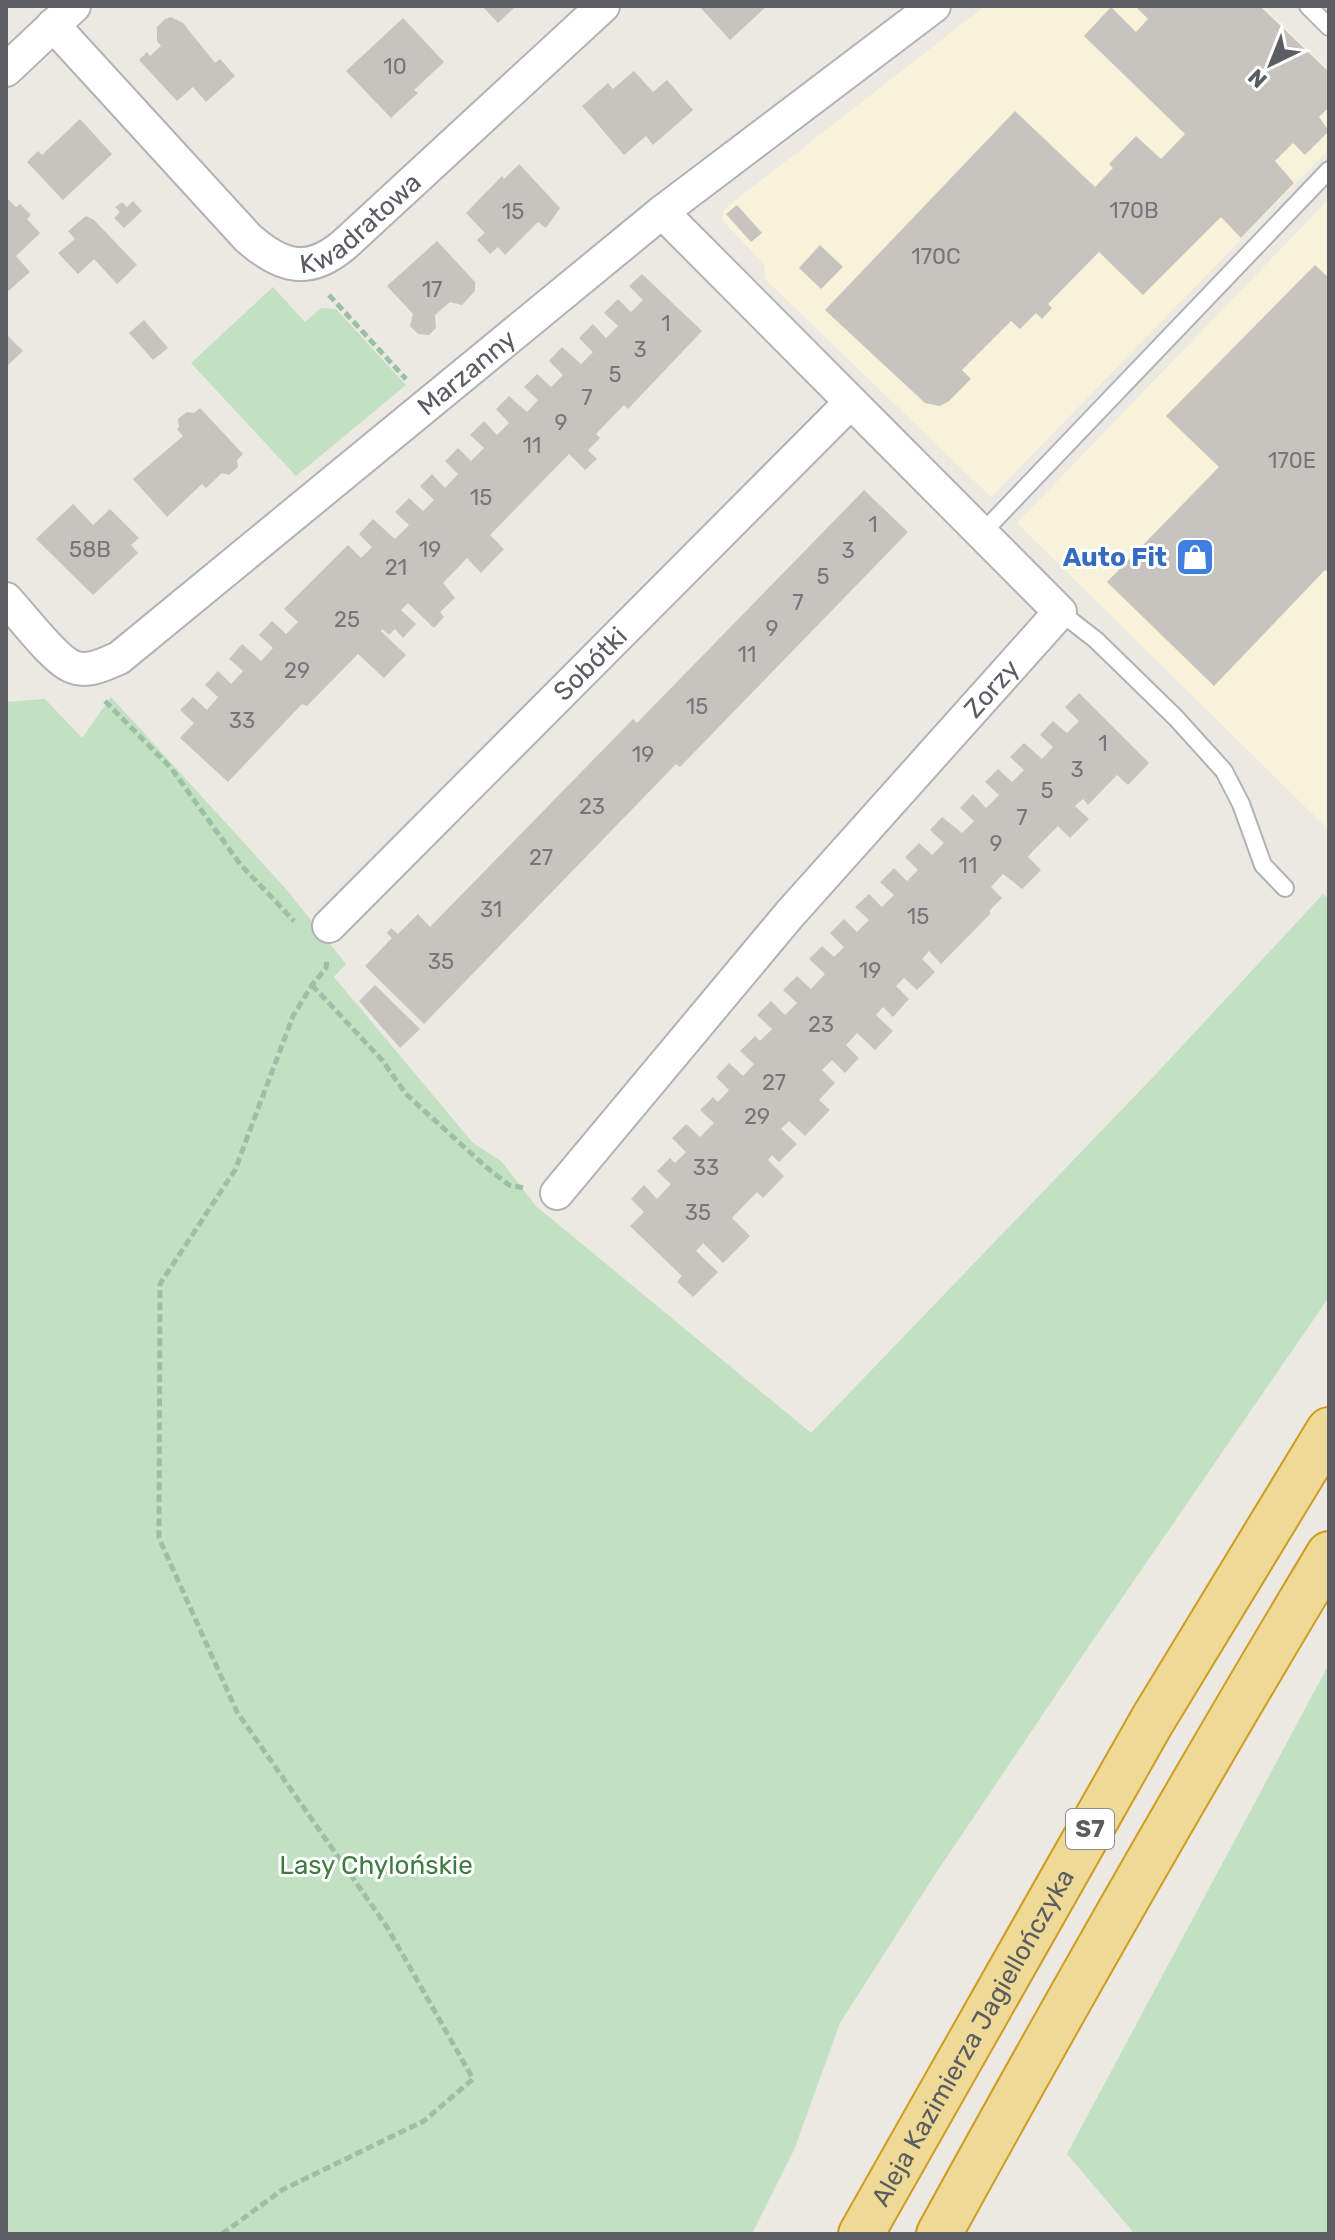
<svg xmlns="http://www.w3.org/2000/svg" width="1335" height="2240" font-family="Rubik,sans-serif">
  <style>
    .commercial { fill: #f9f2da }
    .green { fill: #c2e0c2 }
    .building { fill: #c7c4bf }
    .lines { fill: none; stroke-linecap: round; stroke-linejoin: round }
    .service-casing { stroke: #b0b2b6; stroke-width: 20 }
    .minor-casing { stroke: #b0b2b6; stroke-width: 36 }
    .motorway-casing { stroke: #d09b1e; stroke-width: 48 }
    .path { stroke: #9cc0a7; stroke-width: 5; stroke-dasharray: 8 4; stroke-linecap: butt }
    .service { stroke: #fff; stroke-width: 16 }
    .minor { stroke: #fff; stroke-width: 32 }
    .motorway { stroke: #eed996; stroke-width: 44 }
    .labels { text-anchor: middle; stroke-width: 6; stroke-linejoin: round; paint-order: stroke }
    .number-label { font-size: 22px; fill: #757778 }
    .shield { fill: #fff; stroke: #8c8e90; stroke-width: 2 }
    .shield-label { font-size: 24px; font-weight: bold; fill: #5a5d61 }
    .street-label { font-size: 26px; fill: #5a5d61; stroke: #fff }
    .shop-label { font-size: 26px; font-weight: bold; fill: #366cbe; stroke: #fff; text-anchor: end }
    .park-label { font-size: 26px; fill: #3f7c43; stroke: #fff }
  </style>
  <rect width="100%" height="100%" fill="#ebe9e2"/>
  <!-- commercial -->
  <g class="commercial">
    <polygon points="985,6 1263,6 1329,70 1329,149 991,497 766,280 764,264 723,221 723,210"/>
    <polygon points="1329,199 1329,830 1017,523"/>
  </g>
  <!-- green -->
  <g class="green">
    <polygon points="273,287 305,322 321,308 336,309 406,385 296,476 191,363"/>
    <polygon points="111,697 286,889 346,964 334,977 473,1143 501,1161 536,1206 811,1433 1157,1073 1323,894 1329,899 1329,1297 1080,1659 932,1879 840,2023 794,2150 752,2234 6,2234 6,702 45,699 82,738"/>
    <polygon points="1329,1664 1329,2234 1135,2234 1067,2154"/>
  </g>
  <!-- building -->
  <g class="building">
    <polygon points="482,6 516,6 498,23"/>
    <polygon points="699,6 767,6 730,40"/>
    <polygon points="1135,6 1260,6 1329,72 1329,107 1319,117 1329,131 1305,155 1293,143 1275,161 1294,183 1241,238 1221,217 1143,295 1099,252 1048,304 1052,308 1042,319 1036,313 1020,329 1011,321 962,370 971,379 949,401 940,406 925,403 825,310 1015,111 1095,187 1113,168 1109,164 1136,136 1161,159 1185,134 1084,36 1111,7 1136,32 1148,19"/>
    <polygon points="171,17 183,23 215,63 220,59 235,76 206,102 193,87 177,101 139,60 147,52 150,56 161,46 157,41 157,27 165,19"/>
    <polygon points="403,18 444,62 414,90 418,93 391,118 346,71"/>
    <polygon points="634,71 653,92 667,80 693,110 653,145 646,136 624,155 582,106 608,83 613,89"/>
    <polygon points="80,119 112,154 63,200 27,162 38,151 42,155"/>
    <polygon points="519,164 560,208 546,228 538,222 505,255 498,247 490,254 477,240 485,233 466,213 502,176 504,179"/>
    <polygon points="6,197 16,207 20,204 31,215 27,219 40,233 16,256 30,272 6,293"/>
    <polygon points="133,201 142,211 124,228 114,218 120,212 115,207 122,202 127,207"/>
    <polygon points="737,205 762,233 751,242 726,214"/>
    <polygon points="86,216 94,220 137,265 117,284 94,259 78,274 58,253 75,239 68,231"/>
    <polygon points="437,241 475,282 475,291 462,305 450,302 435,315 436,328 429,335 418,334 410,326 413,314 387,286"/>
    <polygon points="820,245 843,267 821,289 799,268"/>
    <polygon points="1315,265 1329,278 1329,573 1325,570 1214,686 1107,582 1219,467 1166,416"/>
    <polygon points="642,274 702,331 628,409 624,405 596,434 600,438 588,450 597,459 585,470 569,454 490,535 504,549 481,573 467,558 443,583 455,598 440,612 444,617 434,628 408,603 401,610 416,624 403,638 395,629 389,635 382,629 381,631 406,655 384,678 358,654 307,706 302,704 228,782 180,738 194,723 180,710 193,697 207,710 218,697 205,685 218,671 231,684 243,671 229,659 242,644 261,661 273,648 259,635 272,621 286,634 298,622 284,609 348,545 361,558 372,547 359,534 373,519 395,539 409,525 395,512 409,498 423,511 434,500 420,486 432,474 445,488 458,474 445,461 458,448 471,461 484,448 470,435 484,421 497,435 509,423 496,409 509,396 527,412 538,400 524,387 537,374 551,387 563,375 549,361 562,347 581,364 593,352 579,338 593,324 606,338 618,326 604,313 618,299 631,312 643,300 629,286"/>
    <polygon points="144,320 168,348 153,360 129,333"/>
    <polygon points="6,334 23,351 6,367"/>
    <polygon points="200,408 243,454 237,460 238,467 229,475 222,473 206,488 202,484 167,517 133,479 183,436 177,429 179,427 178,419 187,412 194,413"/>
    <polygon points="864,490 908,532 680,767 676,764 424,1024 365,966 392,938 387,933 391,928 398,934 418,914 430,927 633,719 637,723"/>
    <polygon points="73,504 93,525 110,509 139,538 131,545 138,553 93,595 36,539"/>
    <polygon points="1079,693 1149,763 1128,785 1117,775 1088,805 1083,799 1075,806 1089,819 1070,838 1058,826 1032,852 1028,857 1041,870 1022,889 1003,874 991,887 1002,898 989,911 991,913 941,964 929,951 922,959 935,972 917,990 904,978 896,986 909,999 893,1017 883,1007 876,1015 893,1031 875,1050 857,1033 846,1045 859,1058 845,1073 832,1060 822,1070 835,1083 819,1100 830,1110 805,1136 789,1121 781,1129 797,1144 779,1162 772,1155 768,1160 784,1176 763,1198 757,1192 732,1218 750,1236 723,1263 703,1243 696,1251 718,1272 693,1297 677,1282 682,1276 630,1226 644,1212 631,1199 644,1185 657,1199 671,1184 657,1171 670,1158 675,1163 686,1152 672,1138 686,1124 700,1137 714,1123 700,1110 713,1097 718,1102 729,1090 716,1077 729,1063 743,1076 754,1064 740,1051 755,1036 760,1041 772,1029 757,1015 771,1001 785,1015 797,1003 783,990 797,976 811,989 825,974 809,959 822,946 834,957 844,947 830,933 844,919 857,932 869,920 855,907 869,894 882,907 894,895 880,882 894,868 907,881 918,870 905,857 919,843 932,855 944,843 930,830 942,817 962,833 974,821 960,808 973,794 986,808 999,795 985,782 998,769 1012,782 1024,770 1010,757 1024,743 1042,759 1053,747 1040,735 1053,721 1067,733 1079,721 1065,707"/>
    <polygon points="375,985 420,1029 400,1048 359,1001"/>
  </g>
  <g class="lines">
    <!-- service casing -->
    <g class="service-casing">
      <g id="service">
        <polyline points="1308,6 1329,27"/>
        <polyline points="982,533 1329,170"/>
        <polyline points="1060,612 1096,640 1176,718 1224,771 1241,804 1263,865 1285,888"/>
      </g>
    </g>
    <!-- minor casing -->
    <g class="minor-casing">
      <g id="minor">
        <path id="s1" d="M53,25L248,238C282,268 309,275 345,244L603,6"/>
        <polyline points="6,70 74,6"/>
        <path id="s2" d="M6,599C21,615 53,658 71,666C87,674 105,664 119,658L662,212L934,6"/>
        <path id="s3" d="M329,926L851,402"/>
        <path id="s4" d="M557,1193L789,915L1060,612L662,212"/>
      </g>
    </g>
    <!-- motorway casing -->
    <g class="motorway-casing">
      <g id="motorway">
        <path id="s5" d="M861,2234L1152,1721L1329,1430"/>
        <path d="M939,2234C1065,2005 1194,1778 1329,1554"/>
      </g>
    </g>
    <!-- path -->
    <g class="path">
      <polyline points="329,295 406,379"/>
      <polyline points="105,701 171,768 240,864 294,921"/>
      <polyline points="312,985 382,1060 406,1094 486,1167 509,1185 524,1188"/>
      <polyline points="222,2234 282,2190 424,2121 473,2079 387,1927 237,1712 159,1538 160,1284 235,1170 293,1016 312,985 326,968 327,959"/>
    </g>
    <!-- service -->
    <use href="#service" class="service"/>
    <!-- minor -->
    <use href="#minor" class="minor"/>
    <!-- motorway -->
    <use href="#motorway" class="motorway"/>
  </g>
  <!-- icons -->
  <defs>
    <g id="shop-square" transform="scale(2)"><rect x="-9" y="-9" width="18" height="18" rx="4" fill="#3f7fe0" stroke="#fff"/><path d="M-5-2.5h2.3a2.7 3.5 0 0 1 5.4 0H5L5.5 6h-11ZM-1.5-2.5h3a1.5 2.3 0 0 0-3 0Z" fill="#fff"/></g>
  </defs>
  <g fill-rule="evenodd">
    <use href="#shop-square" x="1195" y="557"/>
  </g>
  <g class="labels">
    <!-- number labels -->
    <g class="number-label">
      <text x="395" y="74">10</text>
      <text x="1134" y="218">170B</text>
      <text x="513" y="219">15</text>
      <text x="936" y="264">170C</text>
      <text x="432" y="297">17</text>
      <text x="666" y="331">1</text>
      <text x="640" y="357">3</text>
      <text x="615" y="382">5</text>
      <text x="587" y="405">7</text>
      <text x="561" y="430">9</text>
      <text x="532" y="453">11</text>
      <text x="1292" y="468">170E</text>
      <text x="481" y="505">15</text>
      <text x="873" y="532">1</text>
      <text x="90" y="557">58B</text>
      <text x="430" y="557">19</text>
      <text x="848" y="558">3</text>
      <text x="396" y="575">21</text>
      <text x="823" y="584">5</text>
      <text x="798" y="610">7</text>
      <text x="347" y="627">25</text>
      <text x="772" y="636">9</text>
      <text x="747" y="662">11</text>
      <text x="297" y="678">29</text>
      <text x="697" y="714">15</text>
      <text x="242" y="728">33</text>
      <text x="1103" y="751">1</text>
      <text x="643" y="762">19</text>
      <text x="1077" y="777">3</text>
      <text x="1047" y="798">5</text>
      <text x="592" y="814">23</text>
      <text x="1022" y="825">7</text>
      <text x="996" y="851">9</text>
      <text x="541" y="865">27</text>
      <text x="968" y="873">11</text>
      <text x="491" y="917">31</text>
      <text x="918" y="924">15</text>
      <text x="441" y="969">35</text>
      <text x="870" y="978">19</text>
      <text x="821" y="1032">23</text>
      <text x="774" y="1090">27</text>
      <text x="757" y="1124">29</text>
      <text x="706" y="1175">33</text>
      <text x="698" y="1220">35</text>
    </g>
    <!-- shield labels -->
    <rect class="shield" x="1066" y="1809" width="48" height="40" rx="6"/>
    <g class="shield-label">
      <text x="1090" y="1837">S7</text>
    </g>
    <!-- street labels -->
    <g class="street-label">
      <text dy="9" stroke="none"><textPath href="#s1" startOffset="422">Kwadratowa</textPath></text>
      <text dy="9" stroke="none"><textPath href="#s2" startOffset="594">Marzanny</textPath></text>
      <text dy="9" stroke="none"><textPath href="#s3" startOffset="370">Sobótki</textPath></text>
      <text dy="9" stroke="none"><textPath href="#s4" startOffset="666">Zorzy</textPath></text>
      <text dy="9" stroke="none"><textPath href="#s5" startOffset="226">Aleja Kazimierza Jagiellończyka</textPath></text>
    </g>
    <!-- shop labels -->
    <g class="shop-label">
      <text x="1167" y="566">Auto Fit</text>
    </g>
    <!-- park labels -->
    <g class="park-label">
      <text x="376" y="1874">Lasy Chylońskie</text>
    </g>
  </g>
  <!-- border -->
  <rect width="1335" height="2240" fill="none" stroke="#5a5d61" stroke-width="16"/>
  <!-- north arrow -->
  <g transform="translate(1271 64) rotate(223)" stroke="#ffffff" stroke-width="6" paint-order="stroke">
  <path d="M0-6L14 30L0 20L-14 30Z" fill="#5a5d61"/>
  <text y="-12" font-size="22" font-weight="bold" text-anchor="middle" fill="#5a5d61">N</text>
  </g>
</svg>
